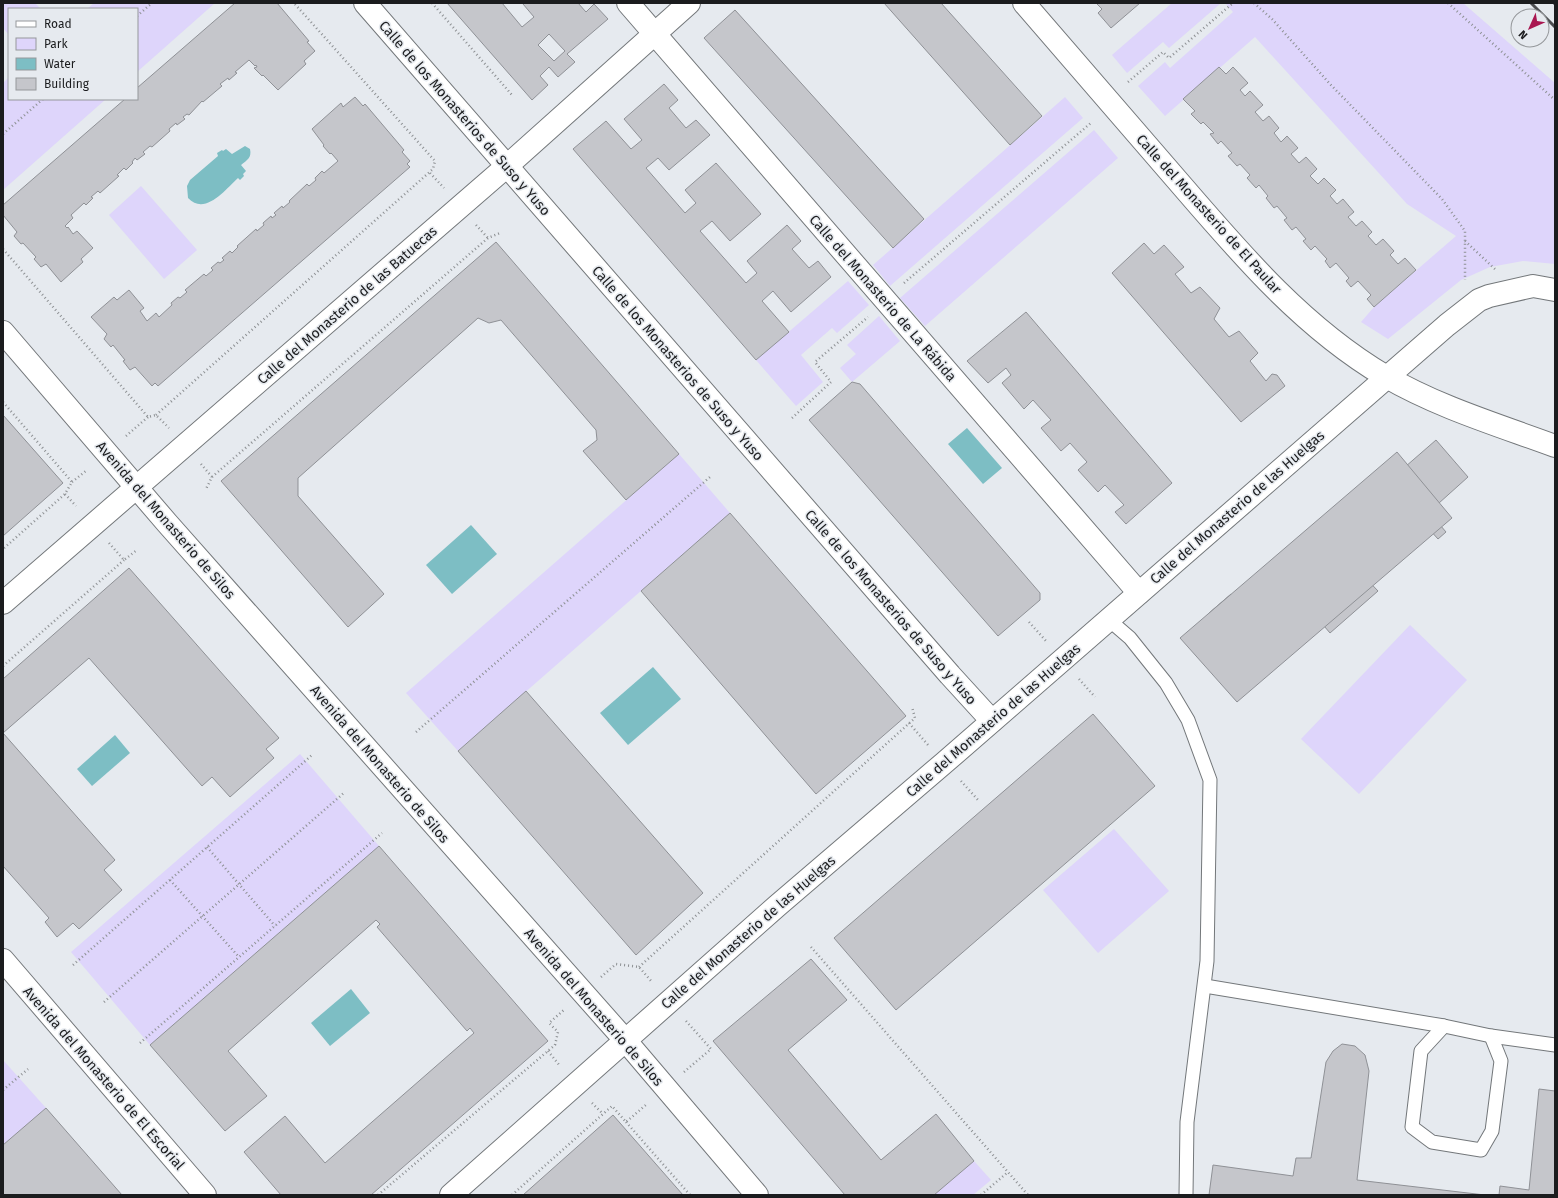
<svg xmlns="http://www.w3.org/2000/svg" width="1558" height="1198" font-family="'Fira Sans',sans-serif">
  <style>
    .green { fill: #ded5fb }
    .water { fill: #7dbec4 }
    .building { fill: #c5c6cb; stroke: #8f9196; fill-rule: evenodd }
    .lines { fill: none; stroke-linecap: round; stroke-linejoin: round }
    .lane-casing { stroke: #73777a; stroke-width: 15 }
    .street-casing { stroke: #73777a; stroke-width: 24 }
    .secondary-casing { stroke: #73777a; stroke-width: 24 }
    .path { stroke: #8d9093; stroke-width: 2.5; stroke-dasharray: 1 3; stroke-linecap: butt }
    .lane { stroke: #fff; stroke-width: 13 }
    .street { stroke: #fff; stroke-width: 22 }
    .secondary { stroke: #fff; stroke-width: 22 }
    .rail { stroke: #4c4d50; stroke-width: 3 }
    .labels { text-anchor: middle; stroke-width: 3; stroke-linejoin: round; paint-order: stroke }
    .street-label { font-size: 14px; fill: #1b1c1e; stroke: #e6eaef }
  </style>
  <rect width="100%" height="100%" fill="#e6eaef"/>
  <!-- green -->
  <g class="green">
    <polygon points="3,3 35,3 41,9 9,9 9,35 3,28"/>
    <polygon points="94,3 215,3 137,72 137,9 87,9"/>
    <polygon points="1172,3 1221,3 1169,48 1163,42 1127,73 1112,55"/>
    <polygon points="1225,3 1463,3 1555,83 1555,264 1523,261 1490,267 1461,280 1388,339 1361,322 1374,307 1456,236 1407,204 1255,37 1165,116 1138,86 1165,62 1170,68 1233,12"/>
    <polygon points="9,77 9,99 106,99 3,190 3,83"/>
    <polygon points="1065,97 1083,118 890,286 873,265"/>
    <polygon points="1094,130 1118,158 925,326 900,298"/>
    <polygon points="141,186 197,250 164,279 109,215"/>
    <polygon points="848,281 869,305 837,333 832,328 801,355 823,382 796,406 756,360"/>
    <polygon points="879,316 900,341 852,382 840,368 856,354 847,345"/>
    <polygon points="679,454 730,513 458,751 406,693"/>
    <polygon points="1410,625 1467,680 1359,794 1301,739"/>
    <polygon points="300,754 379,846 150,1045 71,952"/>
    <polygon points="1114,829 1169,891 1098,953 1043,890"/>
    <polygon points="3,1060 46,1108 3,1145"/>
    <polygon points="974,1161 991,1180 973,1195 934,1195"/>
  </g>
  <!-- water -->
  <g class="water">
    <path d="M245,146L250,149C252,158 247,160 241,165L246,171L243,174L244,176L240,180L238,178C225,190 205,216 188,198L187,186L190,180L218,156L217,153L222,150L223,151L226,149L232,154Z"/>
    <polygon points="967,428 1002,468 983,484 948,444"/>
    <polygon points="471,525 497,554 452,594 426,565"/>
    <polygon points="653,667 681,699 628,745 600,713"/>
    <polygon points="115,735 130,753 92,786 77,769"/>
    <polygon points="351,989 370,1013 330,1046 311,1023"/>
  </g>
  <!-- building -->
  <g class="building">
    <polygon points="235,3 277,3 309,41 307,42 315,51 304,61 306,64 278,90 263,75 262,76 254,68 257,67 256,65 255,66 249,60 235,72 237,73 229,80 228,78 220,84 222,86 203,102 202,101 189,115 187,114 183,117 185,119 177,125 176,123 169,129 170,131 152,147 150,146 143,152 145,154 137,160 135,158 132,162 133,163 126,170 124,168 117,175 119,176 100,193 98,191 91,197 93,198 86,205 84,203 71,215 73,218 65,226 67,228 68,227 73,234 77,231 93,248 81,259 83,262 61,282 46,264 41,267 34,259 36,257 23,243 21,244 14,236 17,232 3,215 3,205 125,99 137,99 137,88"/>
    <path d="M447,3H502L522,27L534,17L523,4L524,3H578L586,12L594,4L608,19L567,54L575,62L558,77L549,67L540,76L548,85L532,100ZM549,34L565,51L554,61L538,45Z"/>
    <polygon points="884,3 941,3 1042,116 1010,145"/>
    <polygon points="1096,3 1140,3 1111,28 1098,13 1102,9"/>
    <polygon points="735,10 924,219 893,248 704,38"/>
    <polygon points="1219,67 1226,74 1233,67 1248,83 1240,90 1245,96 1250,91 1263,105 1255,112 1263,121 1269,116 1279,128 1274,133 1281,142 1287,136 1298,148 1291,154 1299,163 1306,157 1317,169 1310,176 1318,184 1324,178 1336,190 1330,196 1337,204 1343,199 1354,212 1348,217 1356,226 1362,221 1372,232 1368,236 1376,245 1383,239 1394,251 1390,255 1398,264 1405,258 1416,270 1374,307 1367,299 1371,295 1358,281 1351,287 1346,281 1349,278 1336,263 1330,268 1325,261 1327,259 1315,246 1311,250 1303,241 1306,239 1296,227 1292,230 1284,220 1287,218 1277,206 1274,208 1266,198 1268,196 1259,185 1256,188 1247,178 1250,175 1240,164 1237,166 1228,156 1232,153 1221,141 1218,144 1210,134 1214,133 1203,122 1201,124 1191,114 1195,111 1183,99"/>
    <polygon points="664,84 678,100 669,108 686,128 696,120 710,135 669,170 658,158 646,168 685,213 696,203 685,190 716,163 761,214 730,241 712,221 700,231 746,283 757,273 747,261 787,225 801,241 792,249 809,268 818,261 831,277 791,312 773,291 762,301 789,332 756,360 573,149 606,121 631,149 642,140 624,119"/>
    <polygon points="355,97 363,106 365,104 404,150 402,152 410,161 407,164 410,167 158,386 155,383 152,386 135,367 130,370 123,361 125,360 113,345 111,347 104,339 107,334 91,317 114,297 117,300 129,290 144,308 140,311 147,321 156,313 159,317 172,305 171,303 178,297 180,298 187,292 185,290 204,274 206,276 213,270 211,268 218,262 220,263 224,260 222,258 230,251 232,253 238,247 237,246 256,229 257,231 264,225 263,223 271,216 272,218 276,215 274,213 282,206 283,208 290,202 289,201 307,184 309,186 316,180 315,178 322,171 324,173 338,161 332,154 331,153 330,154 323,146 324,145 312,129 341,103 343,107"/>
    <polygon points="496,242 679,454 626,500 583,451 597,440 596,430 501,320 489,323 478,318 298,478 298,496 384,594 348,627 221,481"/>
    <polygon points="1144,243 1154,254 1164,245 1184,267 1175,274 1191,293 1200,287 1220,308 1214,319 1229,337 1239,331 1258,353 1250,361 1266,381 1272,374 1277,375 1285,386 1241,422 1112,273"/>
    <polygon points="1026,312 1172,483 1126,524 1115,512 1124,505 1105,485 1098,492 1078,470 1087,462 1070,443 1061,451 1041,428 1051,420 1033,400 1024,409 1002,383 1011,375 1006,368 988,383 967,361"/>
    <polygon points="852,382 860,384 1040,593 1040,600 998,636 809,420"/>
    <polygon points="3,415 63,483 3,536"/>
    <polygon points="1436,440 1468,477 1429,512 1446,532 1438,539 1421,520 1360,572 1378,591 1330,633 1313,613 1260,660 1226,620 1219,625 1209,613 1231,594 1243,608"/>
    <polygon points="1397,452 1452,518 1237,702 1180,638"/>
    <polygon points="730,513 906,716 816,794 641,591"/>
    <polygon points="129,568 279,738 266,749 274,758 230,797 212,777 202,786 89,658 3,733 115,860 104,870 122,890 79,929 73,923 57,937 45,922 49,918 3,866 3,679"/>
    <polygon points="526,691 703,893 636,955 458,751"/>
    <polygon points="1093,714 1155,786 896,1010 834,938"/>
    <polygon points="379,846 548,1041 371,1195 281,1195 244,1152 285,1116 325,1163 474,1033 470,1028 467,1031 377,927 380,924 376,920 228,1051 267,1096 225,1131 150,1045"/>
    <polygon points="811,959 847,1000 788,1050 881,1160 936,1114 974,1161 934,1195 845,1195 713,1041"/>
    <polygon points="1342,1044 1355,1046 1365,1055 1369,1071 1357,1180 1485,1195 1209,1195 1213,1165 1293,1176 1296,1158 1311,1158 1326,1062 1333,1051"/>
    <polygon points="1539,1089 1555,1091 1555,1195 1499,1195 1500,1186 1529,1190"/>
    <polygon points="46,1108 122,1195 3,1195 3,1145"/>
    <polygon points="613,1115 683,1195 523,1195"/>
  </g>
  <g class="lines">
    <!-- lane casing -->
    <g class="lane-casing">
      <g id="lane">
        <polyline points="1108,619 1130,638 1166,683 1188,720 1210,780 1207,961 1187,1122 1186,1195"/>
        <polyline points="1205,986 1444,1026 1491,1036 1555,1045"/>
        <polyline points="1444,1026 1421,1051 1412,1127 1432,1142 1481,1150 1492,1131 1501,1061 1491,1036"/>
      </g>
    </g>
    <!-- street casing -->
    <g class="street-casing">
      <g id="street">
        <polyline points="365,3 950,675 992,721"/>
        <polyline points="628,3 1139,593"/>
        <path d="M1024,3C1075,62 1126,121 1177,180C1239,252 1302,327 1385,376C1438,407 1498,425 1555,446"/>
        <polyline points="3,603 507,166 689,3"/>
        <polyline points="451,1195 777,906 944,763 1447,325 1479,300 1489,296 1533,286 1555,290"/>
      </g>
    </g>
    <!-- secondary casing -->
    <g class="secondary-casing">
      <g id="secondary">
        <polyline points="3,332 167,523 625,1040 757,1195"/>
        <polyline points="3,960 205,1195"/>
      </g>
    </g>
    <!-- path -->
    <g class="path">
      <polyline points="432,3 512,95"/>
      <polyline points="1254,3 1272,19 1330,84 1442,199 1465,231 1465,280"/>
      <polyline points="1448,3 1555,100"/>
      <polyline points="137,16 152,3"/>
      <polyline points="1128,82 1163,52 1169,58 1233,3"/>
      <polyline points="3,134 43,99"/>
      <polyline points="430,173 444,188"/>
      <polyline points="476,225 488,238"/>
      <polyline points="1465,241 1495,269"/>
      <polyline points="3,249 148,417 156,415 169,428"/>
      <polyline points="904,283 1092,122"/>
      <polyline points="3,402 72,482 65,494 3,549"/>
      <polyline points="156,415 433,169 435,161 294,3"/>
      <polyline points="792,418 831,382 815,362 868,317"/>
      <polyline points="126,436 148,417"/>
      <polyline points="201,464 212,477 206,489"/>
      <polyline points="212,477 488,238 500,233"/>
      <polyline points="72,482 87,470"/>
      <polyline points="65,494 76,506"/>
      <polyline points="109,543 124,560 137,550"/>
      <polyline points="1029,622 1046,641"/>
      <polyline points="3,666 124,560"/>
      <polyline points="1079,679 1095,697"/>
      <polyline points="909,723 928,745"/>
      <polyline points="416,732 710,477"/>
      <polyline points="961,781 978,800"/>
      <polyline points="207,847 275,926"/>
      <polyline points="170,880 239,957"/>
      <polyline points="811,947 1028,1195"/>
      <polyline points="73,965 312,755"/>
      <polyline points="639,967 915,718 912,707"/>
      <polyline points="601,977 616,964 639,967 652,982"/>
      <polyline points="104,1002 345,792"/>
      <polyline points="140,1043 382,833"/>
      <polyline points="548,1051 560,1066"/>
      <polyline points="684,1072 711,1049 686,1021"/>
      <polyline points="3,1090 28,1069"/>
      <polyline points="592,1103 603,1114"/>
      <polyline points="626,1122 690,1195"/>
      <polyline points="378,1195 555,1045 558,1032 549,1023 565,1009"/>
      <polyline points="512,1195 612,1106 626,1122 647,1104"/>
      <polyline points="981,1195 1008,1172"/>
    </g>
    <!-- lane -->
    <use href="#lane" class="lane"/>
    <!-- street -->
    <use href="#street" class="street"/>
    <!-- secondary -->
    <use href="#secondary" class="secondary"/>
    <!-- rail -->
    <g class="rail">
      <polyline points="1531,3 1555,27"/>
      <polyline points="1554,3 1555,4"/>
    </g>
  </g>
  <g class="labels">
    <!-- street labels -->
    <g class="street-label">
      <text transform="translate(465 118) rotate(49)" y="5">Calle de los Monasterios de Suso y Yuso</text>
      <text transform="translate(1209 214) rotate(48)" y="5">Calle del Monasterio de El Paular</text>
      <text transform="translate(883 298) rotate(49)" y="5">Calle del Monasterio de La Rábida</text>
      <text transform="translate(347 305) rotate(-41)" y="5">Calle del Monasterio de las Batuecas</text>
      <text transform="translate(678 363) rotate(49)" y="5">Calle de los Monasterios de Suso y Yuso</text>
      <text transform="translate(1237 507) rotate(-41)" y="5">Calle del Monasterio de las Huelgas</text>
      <text transform="translate(166 520) rotate(49)" y="5">Avenida del Monasterio de Silos</text>
      <text transform="translate(891 607) rotate(49)" y="5">Calle de los Monasterios de Suso y Yuso</text>
      <text transform="translate(993 720) rotate(-41)" y="5">Calle del Monasterio de las Huelgas</text>
      <text transform="translate(380 764) rotate(49)" y="5">Avenida del Monasterio de Silos</text>
      <text transform="translate(748 932) rotate(-41)" y="5">Calle del Monasterio de las Huelgas</text>
      <text transform="translate(594 1007) rotate(49)" y="5">Avenida del Monasterio de Silos</text>
      <text transform="translate(104 1078) rotate(49)" y="5">Avenida del Monasterio de El Escorial</text>
    </g>
  </g>
  <!-- border -->
  <rect width="1558" height="1198" fill="none" stroke="#1b1c1e" stroke-width="8"/>
  <!-- legend -->
  <rect x="8" y="8" width="130" height="92" fill="#e6eaef" stroke="#95989b"/>
  <rect x="16" y="21" width="20" height="6" fill="#ffffff" stroke="#95989b"/>
  <text x="44" y="28" font-size="12" fill="#1b1c1e">Road</text>
  <rect x="16" y="38" width="20" height="12" fill="#ded5fb" stroke="#95989b"/>
  <text x="44" y="48" font-size="12" fill="#1b1c1e">Park</text>
  <rect x="16" y="58" width="20" height="12" fill="#7dbec4" stroke="#95989b"/>
  <text x="44" y="68" font-size="12" fill="#1b1c1e">Water</text>
  <rect x="16" y="78" width="20" height="12" fill="#c5c6cb" stroke="#95989b"/>
  <text x="44" y="88" font-size="12" fill="#1b1c1e">Building</text>
  <!-- north arrow -->
  <g transform="translate(1530 28) rotate(225)"><circle r="19" fill="#e6eaef" stroke="#95989b"/>
  <path d="M0-3L7 15L0 10L-7 15Z" fill="#a91751"/>
  <text y="-6" font-size="11" font-weight="bold" text-anchor="middle" fill="#1b1c1e">N</text>
  </g>
</svg>
